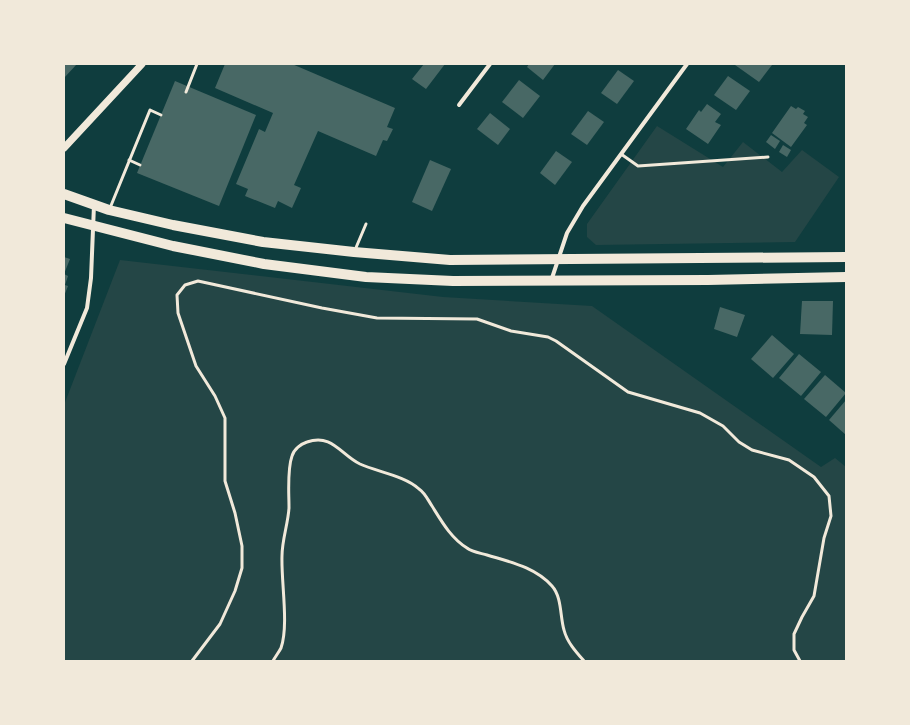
<svg xmlns="http://www.w3.org/2000/svg" width="910" height="725" font-family="'DejaVu Sans',sans-serif">
  <style>
    .green { fill: #244646 }
    .building { fill: #486865 }
    .lines { fill: none; stroke-linecap: round; stroke-linejoin: round }
    .service { stroke: #f1e9da; stroke-width: 3 }
    .minor { stroke: #f1e9da; stroke-width: 4 }
    .tertiary { stroke: #f1e9da; stroke-width: 7 }
    .primary { stroke: #f1e9da; stroke-width: 10 }
  </style>
  <rect width="100%" height="100%" fill="#0f3d3e"/>
  <!-- green -->
  <g class="green">
    <polygon points="657,126 723,167 743,142 782,172 802,150 839,177 795,242 596,245 587,237 587,224"/>
    <polygon points="120,260 443,297 592,306 821,467 835,458 846,467 846,661 64,661 64,405"/>
  </g>
  <!-- building -->
  <g class="building">
    <polygon points="64,64 77,64 64,78"/>
    <polygon points="225,64 292,64 395,108 387,127 393,129 387,141 383,140 376,156 318,131 294,185 301,188 292,208 278,201 275,208 245,196 248,189 236,184 259,129 265,132 273,113 215,88"/>
    <polygon points="424,64 445,64 426,89 412,79"/>
    <polygon points="529,64 555,64 543,80 527,67"/>
    <polygon points="736,64 771,64 772,65 759,82 735,65"/>
    <polygon points="618,70 634,81 617,104 601,93"/>
    <polygon points="728,76 750,91 736,110 714,95"/>
    <polygon points="519,80 540,96 523,118 502,102"/>
    <polygon points="175,81 256,115 219,206 137,173"/>
    <polygon points="707,104 721,114 715,122 721,125 708,144 686,129 699,110 701,112"/>
    <polygon points="791,106 796,109 798,107 805,111 803,114 808,117 804,123 807,125 791,147 772,133"/>
    <polygon points="588,111 604,122 587,145 571,134"/>
    <polygon points="490,113 510,129 498,145 477,129"/>
    <polygon points="771,135 780,141 775,149 766,142"/>
    <polygon points="783,145 791,150 787,157 779,152"/>
    <polygon points="556,151 572,162 555,185 540,173"/>
    <polygon points="430,160 451,169 432,211 412,202"/>
    <polygon points="64,257 70,259 64,274"/>
    <polygon points="64,274 68,276 65,285 68,286 64,296"/>
    <polygon points="802,301 833,301 832,335 800,334"/>
    <polygon points="720,307 745,315 737,337 714,329"/>
    <polygon points="772,335 794,354 773,378 751,359"/>
    <polygon points="799,354 821,372 801,396 779,378"/>
    <polygon points="825,375 846,393 826,417 804,399"/>
    <polygon points="846,400 846,435 829,420"/>
  </g>
  <g class="lines">
    <!-- service -->
    <g class="service">
      <polyline points="186,92 197,64"/>
      <polyline points="621,154 638,166 768,157"/>
      <polyline points="129,160 140,165"/>
      <polyline points="110,208 150,110 161,115"/>
      <polyline points="355,250 366,224"/>
      <polyline points="192,661 220,624 235,591 242,568 242,546 235,513 225,481 225,418 215,396 196,366 178,313 177,295 185,285 198,281 322,308 377,318 477,319 511,331 548,337 556,341 628,392 700,413 723,426 739,442 752,450 789,460 814,477 829,496 831,516 824,538 814,596 802,617 794,634 794,650 800,661"/>
      <path d="M273,661C275,657 279,652 281,648C289,625 281,582 282,556C282,540 288,524 289,508C289,492 287,470 292,456C294,449 301,444 307,442C332,433 341,455 360,464C378,472 405,476 419,489C425,493 428,500 432,506C442,522 451,538 467,548C472,552 480,553 487,555C510,562 535,567 552,586C562,597 560,617 564,630C567,642 576,652 584,661"/>
    </g>
    <!-- minor -->
    <g class="minor">
      <polyline points="459,105 490,64"/>
      <polyline points="551,281 567,233 583,206 687,64"/>
      <polyline points="64,364 87,308 91,278 94,205"/>
    </g>
    <!-- tertiary -->
    <polyline class="tertiary" points="64,148 142,64"/>
    <!-- primary -->
    <g class="primary">
      <polyline points="64,194 109,210 173,225 263,242 354,252 450,260 846,257"/>
      <polyline points="64,218 173,246 264,264 366,277 453,281 708,280 846,277"/>
    </g>
  </g>
  <!-- border -->
  <rect width="910" height="725" fill="none" stroke="#f1e9da" stroke-width="130"/>
</svg>
